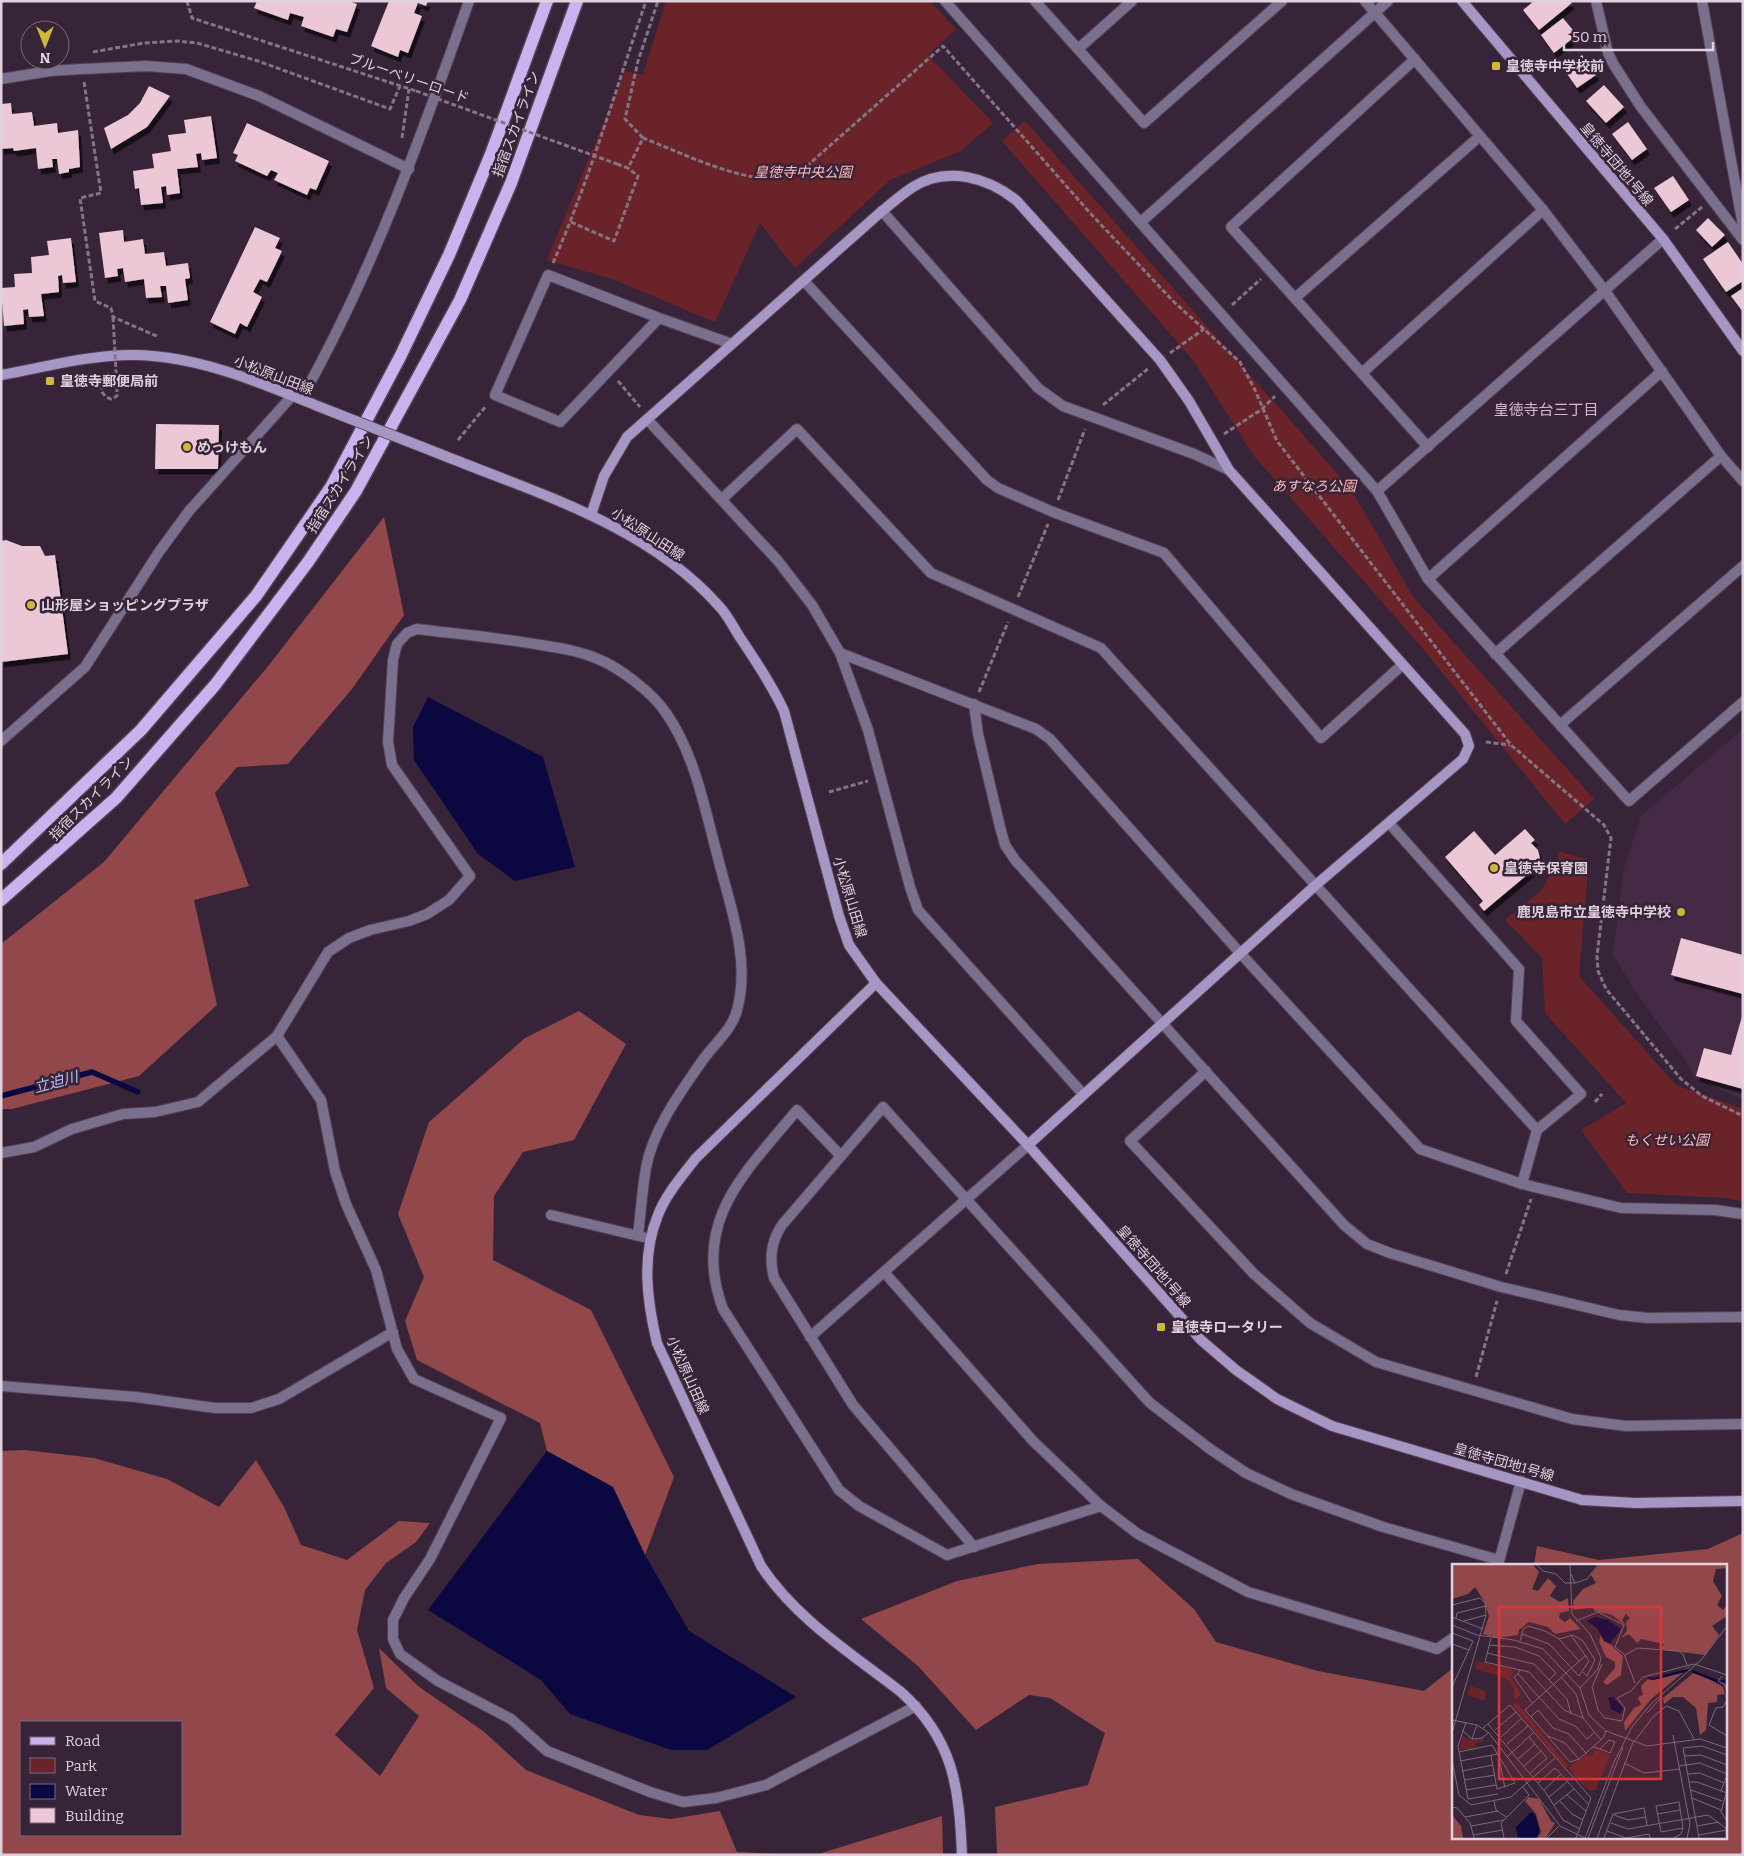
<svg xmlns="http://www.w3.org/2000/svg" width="1744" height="1856" font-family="Bitter,'Noto Sans JP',serif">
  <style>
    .built { fill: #442a44 }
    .green { fill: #6a2429 }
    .forest { fill: #92484a; fill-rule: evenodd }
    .water { fill: #0b0841 }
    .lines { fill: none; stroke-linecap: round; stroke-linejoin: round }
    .stream { stroke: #0b0841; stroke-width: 5.5 }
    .building { fill: #ecc7d5; filter: url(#shadow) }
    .street-casing { stroke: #534053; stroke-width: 12 }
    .secondary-casing { stroke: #534053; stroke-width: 12 }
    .primary-casing { stroke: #534053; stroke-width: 15 }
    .path { stroke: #857485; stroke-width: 3; stroke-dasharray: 5 2.5; stroke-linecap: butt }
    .street { stroke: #7a708d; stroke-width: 10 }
    .secondary { stroke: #a696c4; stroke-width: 10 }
    .primary { stroke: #c8b3ef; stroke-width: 12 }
    .secondary-bridge-casing { stroke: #534053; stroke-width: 12; stroke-linecap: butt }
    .path-bridge { stroke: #857485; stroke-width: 3; stroke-dasharray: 5 2.5; stroke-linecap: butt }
    .secondary-bridge { stroke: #a696c4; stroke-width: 10 }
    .poi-dot { fill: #cfb837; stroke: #382438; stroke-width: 2 }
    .labels { text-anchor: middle; stroke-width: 5; stroke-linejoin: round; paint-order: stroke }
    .poi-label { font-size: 14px; font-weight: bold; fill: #dfd1de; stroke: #382438; text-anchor: start }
    .street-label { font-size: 14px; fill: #dfd1de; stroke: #382438 }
    .park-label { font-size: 14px; font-style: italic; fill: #ffbbba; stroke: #382438 }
    .neighbourhood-label { font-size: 15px; fill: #d4bad3; stroke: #382438 }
    .water-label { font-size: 15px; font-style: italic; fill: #b4c2f8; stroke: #382438 }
    .inset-river { fill: none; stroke: #0b0841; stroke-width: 2.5 }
    .inset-road { fill: none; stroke: #7b697a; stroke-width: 1 }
    .view { fill: #d7393a; fill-opacity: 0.15; stroke: #d7393a; stroke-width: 2.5 }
    .inset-edge { fill: none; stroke: #dfd1de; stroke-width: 2.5 }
  </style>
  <defs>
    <filter id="shadow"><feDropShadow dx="3" dy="5.5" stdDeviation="0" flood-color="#0009"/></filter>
  </defs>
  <rect width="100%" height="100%" fill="#382438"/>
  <!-- built -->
  <polygon class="built" points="1743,729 1743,1100 1694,1077 1686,1061 1644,1004 1613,955 1624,868 1641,816"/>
  <!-- green -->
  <g class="green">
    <polygon points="666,1 930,1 956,29 928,55 993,123 961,151 890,180 795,268 760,223 715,322 612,279 547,260 625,71 643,75"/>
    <polygon points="1025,121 1351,489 1414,598 1594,799 1565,824 1424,650 1254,456 1193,360 1002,141"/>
    <polygon points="1560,852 1589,860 1579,976 1676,1085 1743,1109 1743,1202 1727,1198 1627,1193 1581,1130 1626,1103 1545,1013 1542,958 1505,920 1543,889"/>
  </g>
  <!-- forest -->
  <g class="forest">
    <polygon points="384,517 404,615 352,689 288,764 237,767 215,793 249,886 194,900 217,1005 139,1076 12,1109 1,1109 1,944 104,862 269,665"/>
    <polygon points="579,1011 626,1044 574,1140 523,1152 494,1196 493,1260 591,1310 674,1477 645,1555 613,1487 547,1451 540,1423 417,1360 405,1321 424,1277 398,1214 429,1122 525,1038"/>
    <path d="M25,1450L94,1458L167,1479L219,1507L256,1460L284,1507L301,1545L347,1560L399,1521L430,1523L416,1542L386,1563L365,1590L357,1630L374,1688L335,1735L380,1776L419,1716L386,1688L379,1648L418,1686L483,1731L526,1770L639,1815L671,1819L720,1811L737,1852L800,1855H1V1451ZM21,1722H181V1835H21Z"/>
    <polygon points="1743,1533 1743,1855 997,1855 995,1807 1088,1785 1105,1733 1050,1698 1029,1695 976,1730 918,1666 861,1619 957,1581 1038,1564 1138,1559 1194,1609 1216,1642 1318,1671 1424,1691 1453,1668 1453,1837 1725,1837 1725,1565 1534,1565 1537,1546 1599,1560 1708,1549"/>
    <polygon points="942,1816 943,1855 815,1855"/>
  </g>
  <!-- water -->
  <g class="water">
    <polygon points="428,697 543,757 575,867 515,881 478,854 414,760 413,727"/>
    <polygon points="547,1451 613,1487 645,1555 689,1631 796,1697 707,1750 671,1750 570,1714 541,1680 428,1610"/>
  </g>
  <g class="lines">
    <!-- stream -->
    <polyline class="stream" points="1,1096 92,1072 138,1092"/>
  </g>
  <!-- building -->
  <g class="building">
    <polygon points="257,1 348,1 357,4 347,32 336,29 333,37 301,26 304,17 290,13 288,20 254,8"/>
    <polygon points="389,1 428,1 426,6 418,3 414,13 422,16 408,53 400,50 398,57 371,46"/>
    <polygon points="1534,1 1570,1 1572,3 1539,30 1523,10"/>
    <polygon points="1563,18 1577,35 1554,53 1541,35"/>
    <polygon points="1582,55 1596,75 1577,88 1563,68"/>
    <polygon points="1604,85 1624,107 1606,123 1586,101"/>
    <polygon points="149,86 170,96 147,127 111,149 104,128 128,115 140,103"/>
    <polygon points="11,103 12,114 32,112 34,126 57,123 58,133 78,130 80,167 69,169 69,172 59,174 57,159 52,159 53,167 38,169 36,148 14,151 13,148 1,149 1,104"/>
    <polygon points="211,116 217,158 202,160 201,153 196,154 198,167 177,169 180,193 167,195 166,186 161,187 163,203 141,205 139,188 135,189 133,171 154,168 152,154 171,151 168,135 186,133 184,120"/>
    <polygon points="1628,122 1647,149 1632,160 1612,134"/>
    <polygon points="247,123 329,161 316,190 310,188 307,195 274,180 278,173 271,170 267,176 235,161 238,155 233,153"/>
    <polygon points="1673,176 1689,200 1671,212 1654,188"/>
    <polygon points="1708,218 1725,235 1712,247 1696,230"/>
    <polygon points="255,227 280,238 275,248 282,251 267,282 260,279 253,292 262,297 247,327 240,323 235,334 210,322"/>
    <polygon points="123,230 124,242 143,239 145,254 164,252 166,266 188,263 190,278 185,279 188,300 168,303 166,286 160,286 162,297 146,298 144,279 125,282 123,268 117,269 118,276 105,278 99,233"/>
    <polygon points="71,238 76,282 63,283 62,275 58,276 59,292 41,294 44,316 29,317 28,309 23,310 24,324 4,326 1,288 15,287 14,274 32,273 31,257 49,255 47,241"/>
    <polygon points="1728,242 1743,264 1743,281 1726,292 1703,259"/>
    <polygon points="1743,288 1743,312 1731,296"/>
    <polygon points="156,424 219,425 218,469 155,469"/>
    <polygon points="6,540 22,546 40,546 45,556 55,555 68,654 1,662 1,541"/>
    <polygon points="1525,829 1535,840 1531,843 1538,850 1541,863 1484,911 1479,905 1483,901 1445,857 1474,831 1495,855"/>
    <polygon points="1681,938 1743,955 1743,994 1671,975"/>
    <polygon points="1743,1013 1743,1089 1696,1076 1704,1048 1731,1055"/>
  </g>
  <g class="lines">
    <!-- street casing -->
    <g class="street-casing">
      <g id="street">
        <polyline points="945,1 1377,491 1428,579 1629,801 1743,702"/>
        <polyline points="1035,1 1144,123 1282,1"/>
        <polyline points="1365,1 1543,210 1605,291 1721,456 1743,481"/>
        <polyline points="1596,1 1608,53 1614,65 1641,107 1743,240"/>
        <polyline points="1702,1 1743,226"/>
        <polyline points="1078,49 1132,1"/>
        <polyline points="1415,59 1231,227 1428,447"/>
        <polyline points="1,79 50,71 82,69 146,66 186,69 259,96 409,169"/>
        <polyline points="882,211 1038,388 1063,406 1194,454 1229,470"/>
        <polyline points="1141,222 1388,1"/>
        <polyline points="804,281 987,480 998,488 1053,512 1164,553 1321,738 1402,665"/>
        <polyline points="1295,298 1480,136"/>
        <polyline points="659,318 548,275 495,395 560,422 659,318 732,344"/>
        <polyline points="1362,373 1543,210"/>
        <path d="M301,399C372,274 421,137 469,1"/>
        <polyline points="647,419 778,561 812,605 840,653 868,730 910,887 918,910 1083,1094"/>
        <polyline points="1377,491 1663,239"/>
        <polyline points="722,499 797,429 931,573 1101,648 1537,1130 1522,1184"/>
        <polyline points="1428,579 1662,371"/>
        <polyline points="840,653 1036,729 1050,739 1241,954 1420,1149 1522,1184 1621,1208 1715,1210 1743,1214"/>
        <polyline points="1495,654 1721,456"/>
        <polyline points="974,704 978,734 1000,827 1005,845 1015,860 1344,1225 1367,1244 1390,1253 1501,1287 1619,1315 1648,1318 1743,1317"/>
        <polyline points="1560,725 1743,566"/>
        <polyline points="1,741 85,667 159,552 189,511 292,396"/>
        <polyline points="1389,823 1519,969 1516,1021 1581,1094 1537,1130"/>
        <polyline points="277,1036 321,1100 335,1171 346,1204 376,1270 397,1349 414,1379 501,1418 430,1559 404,1598 393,1620 393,1639 400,1654 438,1681 511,1719 547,1751 650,1792 683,1802 716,1798 766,1785 916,1706"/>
        <polyline points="1206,1071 1130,1141 1254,1274 1310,1323 1376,1362 1572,1419 1626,1426 1743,1424"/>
        <path d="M1,1153L34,1147L72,1129L123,1114L155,1112L198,1102L277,1036L328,952L349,938L370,930L409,921L427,914L449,900L470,876L392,765L388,742L393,660L397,644L407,633L417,629C458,634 500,638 541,645C560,648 580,651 598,659C620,668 653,693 666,713C695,754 705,810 718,858C730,906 751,960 737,1010C732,1030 714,1044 702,1061C680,1093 653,1129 646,1168C642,1190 641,1212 638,1234"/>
        <path d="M841,1156L797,1110C746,1172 690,1221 723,1309L839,1490L859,1506L947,1555L1101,1506"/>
        <polyline points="551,1215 643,1237"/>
        <polyline points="884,1272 1033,1441 1101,1506 1138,1534 1248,1592 1437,1649 1453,1638"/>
        <polyline points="810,1337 1028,1145"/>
        <polyline points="1,1386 136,1397 215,1408 251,1408 279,1399 393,1332"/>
        <path d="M974,1547L853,1405L774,1278C769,1258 771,1242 782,1225L883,1107L1150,1403L1210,1449L1246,1473L1291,1494L1383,1527L1499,1560"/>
        <polyline points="1498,1565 1521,1481"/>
      </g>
    </g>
    <!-- secondary casing -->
    <g class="secondary-casing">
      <g id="secondary">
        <polyline points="1462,1 1663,239 1743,351"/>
        <path d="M1,375C45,367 92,354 137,355C202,357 261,383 320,407"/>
        <path d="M440,454C536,493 647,525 718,605C727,614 733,626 739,636C756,661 772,685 784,711L839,916L849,945L876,983L1028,1145L1201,1340L1236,1370L1277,1399L1332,1426L1582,1500L1635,1503L1743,1501"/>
        <path d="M591,515L604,476L627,437L882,211C892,203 902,194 913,187C947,166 988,177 1017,201L1160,360L1189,401L1229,470L1465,734L1469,746L1463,759L1317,884L1028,1145"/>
        <path d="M876,983L696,1158C683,1175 666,1194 658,1215C641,1256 647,1301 657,1343L761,1566C796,1619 852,1654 901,1692C954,1740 959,1787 962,1855"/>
      </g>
    </g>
    <!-- primary casing -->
    <g class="primary-casing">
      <g id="primary">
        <polyline points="1,864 141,730 256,596 331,487 400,357 449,255 491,154 547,1"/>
        <polyline points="1,900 116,798 215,685 308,562 356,491 460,300 511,183 577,1"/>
      </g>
    </g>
    <!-- path -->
    <g class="path">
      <polyline points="187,1 192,18 416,91"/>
      <polyline points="93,52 144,43 177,41 197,43 258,61 390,109 400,86"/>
      <polyline points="84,82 101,193 80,198 95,301 111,308 113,317 159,337"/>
      <polyline points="402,138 409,89"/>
      <polyline points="643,138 625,119 638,61 658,1"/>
      <path d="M617,164L628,168L643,138C677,151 736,180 772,178C786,176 796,171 808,165L943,46L1091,214L1174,302L1240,362L1255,390L1277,441L1511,745L1604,825L1611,838L1597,956L1598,971L1606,989L1681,1079L1702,1096L1743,1116"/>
      <polyline points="571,222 614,241 638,176 628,168"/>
      <polyline points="1675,229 1702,207"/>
      <path d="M553,263C590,178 616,89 646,1"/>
      <polyline points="1232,305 1261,279"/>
      <polyline points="1170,353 1204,329"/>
      <polyline points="101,377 102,392 106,397 111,399 117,396 117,389"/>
      <polyline points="618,381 640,407"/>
      <polyline points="1103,405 1149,368"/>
      <polyline points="1224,434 1262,409 1275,396"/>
      <polyline points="458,440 486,406"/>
      <polyline points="1058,500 1085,429"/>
      <polyline points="1018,597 1048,524"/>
      <polyline points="979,692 1008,622"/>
      <polyline points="1486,742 1510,745"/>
      <polyline points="829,792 868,781"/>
      <polyline points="1595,1102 1602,1094"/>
      <polyline points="1506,1274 1531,1199"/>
      <polyline points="1476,1377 1497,1301"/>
    </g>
    <!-- street -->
    <use href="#street" class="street"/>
    <!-- secondary -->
    <use href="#secondary" class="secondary"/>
    <!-- primary -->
    <use href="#primary" class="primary"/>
    <!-- secondary-bridge casing -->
    <g class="secondary-bridge-casing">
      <polyline id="secondary-bridge" points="320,407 440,454"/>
    </g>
    <!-- path-bridge -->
    <g class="path-bridge">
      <polyline points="416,91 617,164"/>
      <polyline points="113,317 117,389"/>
    </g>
    <!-- secondary-bridge -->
    <use href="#secondary-bridge" class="secondary-bridge"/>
  </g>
  <!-- markers -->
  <g class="poi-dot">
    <rect x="1491" y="61" width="10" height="10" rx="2.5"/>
    <rect x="45" y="376" width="10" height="10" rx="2.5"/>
    <circle cx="187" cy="447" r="5"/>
    <circle cx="31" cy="605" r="5"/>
    <circle cx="1494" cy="868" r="5"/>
    <circle cx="1681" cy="912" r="5"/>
    <rect x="1156" y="1322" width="10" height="10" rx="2.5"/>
  </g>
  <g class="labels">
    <!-- poi labels -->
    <g class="poi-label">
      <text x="1506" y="71">皇徳寺中学校前</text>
      <text x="60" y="386">皇徳寺郵便局前</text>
      <text x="197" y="452">めっけもん</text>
      <text x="41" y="610">山形屋ショッピングプラザ</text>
      <text x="1504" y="873">皇徳寺保育園</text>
      <text x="1671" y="917" text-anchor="end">鹿児島市立皇徳寺中学校</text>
      <text x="1171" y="1332">皇徳寺ロータリー</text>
    </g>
    <!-- street labels -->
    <g class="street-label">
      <text transform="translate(409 78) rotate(19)" y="5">ブルーベリーロード</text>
      <text transform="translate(516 124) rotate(-70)" y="5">指宿スカイライン</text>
      <text transform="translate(1617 164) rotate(50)" y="5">皇徳寺団地1号線</text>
      <text transform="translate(274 375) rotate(21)" y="5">小松原山田線</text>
      <text transform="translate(340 484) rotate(-58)" y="5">指宿スカイライン</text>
      <text transform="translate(648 534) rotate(33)" y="5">小松原山田線</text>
      <text transform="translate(91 798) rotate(-45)" y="5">指宿スカイライン</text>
      <text transform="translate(850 897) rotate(73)" y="5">小松原山田線</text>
      <text transform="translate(1154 1266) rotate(49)" y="5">皇徳寺団地1号線</text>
      <text transform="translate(688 1375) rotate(66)" y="5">小松原山田線</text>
      <text transform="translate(1504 1462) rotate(16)" y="5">皇徳寺団地1号線</text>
    </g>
    <!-- park labels -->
    <g class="park-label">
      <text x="803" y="177">皇徳寺中央公園</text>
      <text x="1314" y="491">あすなろ公園</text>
      <text x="1667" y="1145">もくせい公園</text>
    </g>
    <!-- neighbourhood labels -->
    <g class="neighbourhood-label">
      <text x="1546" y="415">皇徳寺台三丁目</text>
    </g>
    <!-- water labels -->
    <g class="water-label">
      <text transform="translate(56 1082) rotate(-15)" y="5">立迫川</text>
    </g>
  </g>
  <!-- overview -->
  <g transform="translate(1452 1564)">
    <rect width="275" height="275" fill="#382438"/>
    <path d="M24,97L58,104L62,110L58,113L69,130L64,136L62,135V124L54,114L23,105ZM18,122L34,127L33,137L15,131ZM64,138L116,202L114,204L61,141ZM10,172L19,176L31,175V178L23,180L24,184L8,186ZM143,185L158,191L144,226L139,227L125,217L117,203L135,190L139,194Z" fill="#6a2429"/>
    <path d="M0,1H81L87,8L80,25L86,27L96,14L104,22L98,32L108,38L116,34L117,47L108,49L107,54L113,58L118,54L129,65L103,70L96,63L77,58L67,66L66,71L45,74L31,70L37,52L32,37L23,23L16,30L0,35ZM147,1H275V4L264,5L261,17L270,32L265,41L271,46L275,41V52L260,62L267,71L253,91L214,86L207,84L212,80L189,75L185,79L177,70L169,74L175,67L174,58L178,54L174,50L170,56L174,62L160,51L142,47L141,43L122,46L121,37L131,25L144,19L139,11ZM149,71L171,92L169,111L155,121L151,118L163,104V98L154,93L147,78ZM239,102L199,135L173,167L172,158L182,144L189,141L186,133L191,131L189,122L196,115L219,111ZM244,107L271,123L273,130L265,131V138L256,139L254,166L248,171L244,144L231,133H221L212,140L211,134ZM77,233L87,235L99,257L103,259L94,274H85L89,268L84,250L73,237ZM0,251L9,262L11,274H0Z" fill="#92484a"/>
    <path d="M143,53L156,56L169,65L158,80L152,77L145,64L135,57ZM161,133L171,144L169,150L159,145L156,134ZM79,248L83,251L88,268L84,274H66L64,263Z" fill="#0b0841"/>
    <path class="inset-river" d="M240,107L267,118L275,117M196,114L201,115L236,106"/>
    <path class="inset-road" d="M85,1L91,7L104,10L113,19H123M118,1L120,50L138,70L149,94L146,105L128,124M119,10L123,19L135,15L146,1M0,41L28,34L33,39L34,51L0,169M0,53L31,65M4,54L5,49L34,42M12,57L34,51M124,57L146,48L172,61L163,83L172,90L183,119M0,61L25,71L62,76L91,85L128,124L137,151L154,167L195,182L248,175L275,184M0,69L21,77L0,123M70,70L97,80L127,112L137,97L119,71M39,74L33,98L77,108L112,146L131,154M107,75L121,71L131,77L143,96L135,112L131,108M68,77L71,65L76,62L93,67L107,75L127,97M0,80L17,86M37,81L63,83L87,92L104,109L97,116M35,89L82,100L115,135L119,150M134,91L73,146L118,198L127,195L151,174L154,167M173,91L186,84L226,87L231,90L235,101M150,100L140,123L146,146L153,154L170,157L173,144L165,134L179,127L191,113L242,100L275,111M68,105L66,110L107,155L123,162L135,175L142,169M66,110L62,113L80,139M270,112L266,117L272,120L275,127M109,113L124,130L131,154L149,176M275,136L271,143L264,144L257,161L275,172M195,149L209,134M79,153L86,146L101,164L117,170L134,189M0,156L25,161L37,169L108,262L133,274M14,158L6,182L16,235L46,230M36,160L94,229L111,256L128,265M31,164L58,141L139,234L124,274M43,166L64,148M11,167L20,175L25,161M221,171L238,260L235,274M96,172L113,179L127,195M49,173L70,154M77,173L95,194L78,209M20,175L30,174L36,169M182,178L201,153L214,142L227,147L242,175M55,180L76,162M141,183L148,185L157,176L163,178L158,189L148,185M7,188L40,181L63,219L45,225M39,192L45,225M232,192L249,191L275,201M55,193L81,169M47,194L53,224M66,195L83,180M0,196L7,231L19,241L59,233L103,194M8,197L46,190M172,199L192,209L228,205M72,202L89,187M227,202L248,199L275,210M10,207L41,201M236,210L248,209L272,219M12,216L43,211M237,218H245L275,229M86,219L103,204L137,241M14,226L44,221M92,226L109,210M239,226L270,237M269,227L275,211M274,230L269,248L275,257M115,231L134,247M97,233L115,218M240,234L269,246M42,237L44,246L54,253M108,237L120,250L131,256M102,241L122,225M0,243L5,244L18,259L22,274M206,250L228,246M162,251L176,256L194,253M13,253L46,247M159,259L176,265L256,251L275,265M19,262L52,256M245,262L267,258M155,267L174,274L197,270L198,274M21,271L51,266M247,271L275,266M52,274L49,259L77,231L71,223M95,274L107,262M133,274L162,198L180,163L198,141L250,95L275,62M136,274L171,183M145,274L181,178M152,274L161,250L192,244L195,261M222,274L229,270L231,264L227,238L204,242L209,268L231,264M247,274L231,184L250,182L275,191"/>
    <path class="view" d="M47,43H209V215H47Z"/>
    <rect width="275" height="275" class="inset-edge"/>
  </g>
  <!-- border -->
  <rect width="1744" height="1856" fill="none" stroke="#dfd1de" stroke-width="5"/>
  <!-- legend -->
  <rect x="20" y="1721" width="162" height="115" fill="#382438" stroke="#7b697a"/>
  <rect x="30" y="1737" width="25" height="8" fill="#c8b3ef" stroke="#7b697a"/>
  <text x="65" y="1746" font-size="15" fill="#dfd1de">Road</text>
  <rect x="30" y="1758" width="25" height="15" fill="#6a2429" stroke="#7b697a"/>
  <text x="65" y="1771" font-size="15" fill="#dfd1de">Park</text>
  <rect x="30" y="1784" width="25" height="15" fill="#0b0841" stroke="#7b697a"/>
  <text x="65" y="1796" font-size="15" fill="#dfd1de">Water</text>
  <rect x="30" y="1808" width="25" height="15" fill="#ecc7d5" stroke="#7b697a"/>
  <text x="65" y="1821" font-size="15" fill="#dfd1de">Building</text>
  <!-- north arrow -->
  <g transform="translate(45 45) rotate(180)"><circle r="24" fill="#382438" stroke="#7b697a"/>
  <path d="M0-4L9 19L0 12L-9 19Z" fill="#cfb837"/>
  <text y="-8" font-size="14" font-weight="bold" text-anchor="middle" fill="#dfd1de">N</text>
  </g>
  <!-- scale -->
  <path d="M1564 42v8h149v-8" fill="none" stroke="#dfd1de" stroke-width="2.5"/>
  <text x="1572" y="42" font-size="15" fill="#dfd1de" stroke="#382438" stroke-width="4" paint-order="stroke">50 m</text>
</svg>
